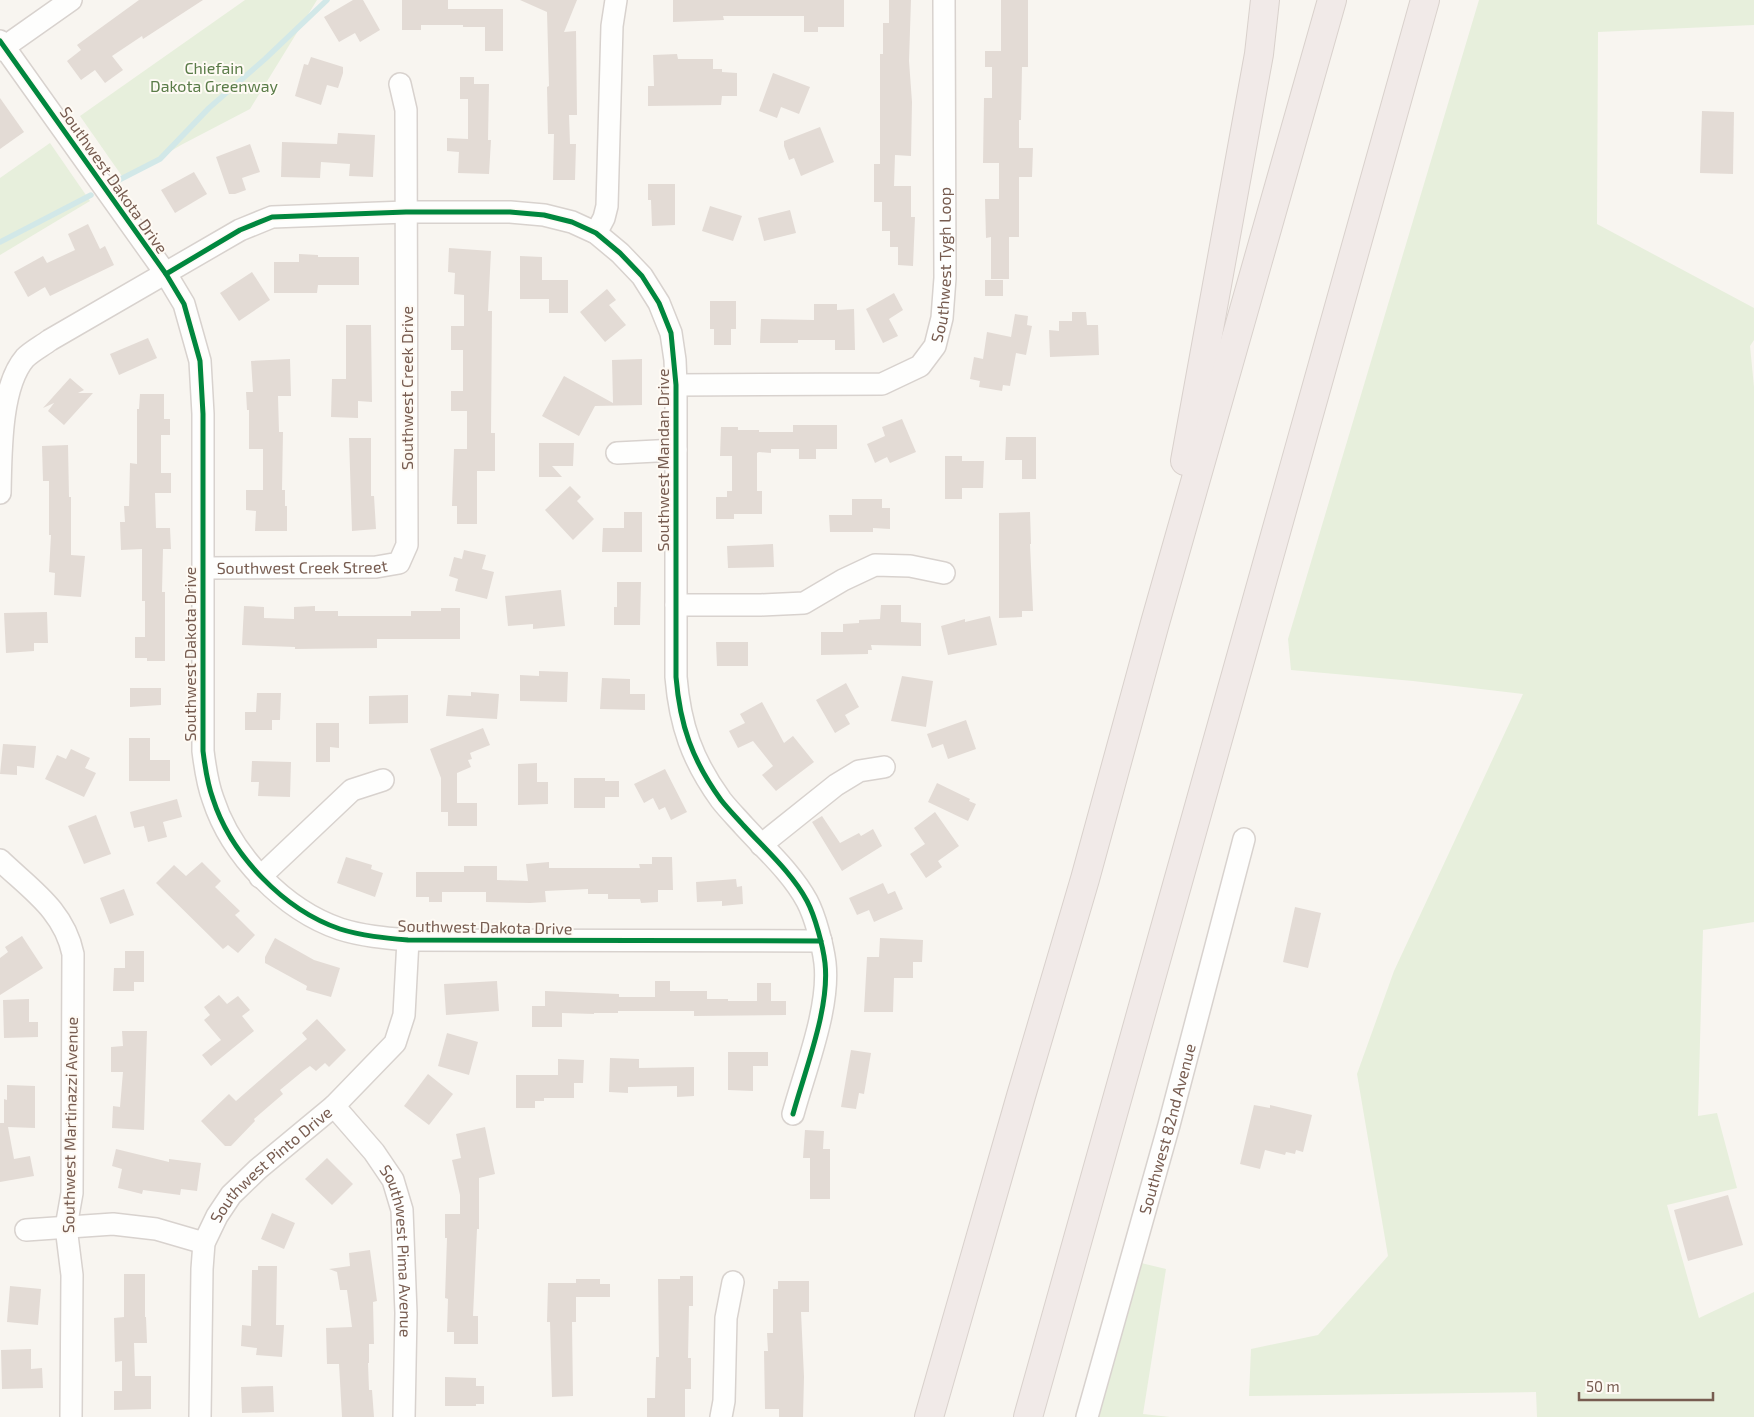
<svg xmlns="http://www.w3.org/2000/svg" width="1754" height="1417" font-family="'Exo 2',sans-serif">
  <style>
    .green { fill: #e7efdc }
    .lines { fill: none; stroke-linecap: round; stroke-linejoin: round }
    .stream { stroke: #d2e8e8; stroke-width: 5.5 }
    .building { fill: #e3dbd5 }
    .minor-casing { stroke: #d8d2ce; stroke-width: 24 }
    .motorway-casing { stroke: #d9d1cc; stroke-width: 30 }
    .minor { stroke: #fefefd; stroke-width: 21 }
    .motorway { stroke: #f1eae8; stroke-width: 28 }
    .cycleway-casing { stroke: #fefaf4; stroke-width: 8 }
    .cycleway { stroke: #00873e; stroke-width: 5 }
    .labels { text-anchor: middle; stroke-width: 4; stroke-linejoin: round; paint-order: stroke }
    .park-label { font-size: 16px; fill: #5a7c48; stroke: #fefaf4 }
    .street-label { font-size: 16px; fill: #775c50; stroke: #fefaf4 }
  </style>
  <rect width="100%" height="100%" fill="#f8f5f0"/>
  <!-- green -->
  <g class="green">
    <polygon points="245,0 317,0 250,109 181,145 124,179 80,116"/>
    <polygon points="1479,0 1754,0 1754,25 1598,32 1597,224 1754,308 1754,340 1750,346 1754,387 1754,922 1703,930 1698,1116 1717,1113 1737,1188 1667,1205 1699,1318 1754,1292 1754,1417 1537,1417 1536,1392 1249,1396 1251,1349 1318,1335 1388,1256 1357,1074 1394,971 1523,694 1413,681 1291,670 1288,639"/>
    <polygon points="50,143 90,201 0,255 0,178"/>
    <polygon points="1137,1262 1166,1269 1143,1414 1170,1417 1096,1417"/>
  </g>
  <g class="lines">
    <!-- stream -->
    <g class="stream">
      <polyline points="117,181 160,159 209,108 265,59 327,0"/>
      <polyline points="0,242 91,195"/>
    </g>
  </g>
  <!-- building -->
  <g class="building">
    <polygon points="139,0 203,0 143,39 142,36 112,56 123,70 105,83 95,70 81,80 67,61 81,50 77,45"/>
    <polygon points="353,0 363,0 380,30 360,42 355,33 339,42 324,17"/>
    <polygon points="402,0 448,0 448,9 503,9 503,51 485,51 485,27 463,27 463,25 421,25 421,30 402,30"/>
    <polygon points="520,0 577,0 564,32 576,31 577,115 569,115 570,144 576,144 575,180 553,180 554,134 548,134 547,87 549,86 547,12"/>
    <polygon points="673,0 844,0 844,27 818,27 818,32 804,32 804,16 723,16 724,20 673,22"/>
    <polygon points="889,0 911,0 909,61 912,102 911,156 895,155 894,186 911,186 911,217 915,217 913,266 898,265 898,247 890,247 890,231 882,231 882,202 874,202 874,164 880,164 880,54 883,54 883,23 889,23"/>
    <polygon points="1001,0 1028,0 1028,67 1022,67 1021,120 1019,120 1019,148 1033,148 1032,177 1019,177 1019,237 1009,237 1009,279 991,279 991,237 986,238 985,199 999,199 999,163 983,163 984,98 992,98 992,67 985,67 985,51 1001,51"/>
    <polygon points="677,54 678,59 713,59 713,69 722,69 722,72 737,73 737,96 722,96 721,105 648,106 648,86 654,86 653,55"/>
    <polygon points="311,57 343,67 343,73 338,88 327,85 321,105 295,96 304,64 308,65"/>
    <polygon points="773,73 810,87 799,114 781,107 777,118 759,111"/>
    <polygon points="460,77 474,77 474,84 489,84 488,140 491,140 489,174 458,173 459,152 447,151 447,138 468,139 468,99 460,99"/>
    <polygon points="0,98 24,132 0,149"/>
    <polygon points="1702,111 1734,112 1733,174 1700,173"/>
    <polygon points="820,127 834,162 801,176 794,158 789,160 784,146 784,141"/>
    <polygon points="338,133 375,135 373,177 349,176 350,164 321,162 320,178 281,177 282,142 337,144"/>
    <polygon points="250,144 260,172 242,178 246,190 235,194 229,194 216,157"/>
    <polygon points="194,172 207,194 175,213 161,190"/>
    <polygon points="648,184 675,184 675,225 652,226 651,200 648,200"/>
    <polygon points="710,206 742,216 733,241 702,231"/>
    <polygon points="790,210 796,233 764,241 758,218"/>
    <polygon points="88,224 100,249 105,246 114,265 50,296 45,287 28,297 14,272 43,256 47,263 75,250 68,234"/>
    <polygon points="449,248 491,251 488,311 492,311 491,433 495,433 495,471 477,471 477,524 457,524 457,506 452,506 454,449 467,449 467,411 451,411 451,391 463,391 463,350 451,350 451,326 464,326 464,295 454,294 455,273 448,272"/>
    <polygon points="299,254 318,255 318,257 359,257 359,285 318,285 317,293 274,293 274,262 299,262"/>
    <polygon points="520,256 542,257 542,280 568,280 568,313 549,313 549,299 520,299"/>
    <polygon points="252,272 270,300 239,321 220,293"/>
    <rect x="985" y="280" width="18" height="16"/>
    <polygon points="607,289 616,300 609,305 626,325 605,342 580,312"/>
    <polygon points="894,293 903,310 889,319 898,336 883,343 866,309"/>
    <polygon points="710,301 736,301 736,329 731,329 731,345 714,345 714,329 710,329"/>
    <polygon points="814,304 837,304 837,310 854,309 855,350 835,350 835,340 798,340 798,343 760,343 761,319 814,320"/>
    <polygon points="1072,312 1086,312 1087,325 1098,325 1099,355 1050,357 1049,330 1059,331 1059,321 1072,321"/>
    <polygon points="1015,314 1028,316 1027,325 1032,326 1026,355 1016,353 1010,386 1003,385 1002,391 979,387 980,381 970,379 974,357 983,359 987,332 1011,337"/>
    <polygon points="346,325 371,325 372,402 358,401 358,418 331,417 332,379 346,379"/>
    <polygon points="148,338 157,358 119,375 110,354"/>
    <polygon points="290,359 291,396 278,396 279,432 283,432 282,490 285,490 285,506 287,506 287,531 255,531 256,511 246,510 246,490 263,490 263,449 249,449 249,410 247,410 246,392 253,392 251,361"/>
    <polygon points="642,359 642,405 595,406 579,436 542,416 564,376 613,403 612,360"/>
    <polygon points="70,378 84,390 78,393 93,393 64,425 48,411 54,403 43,408"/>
    <polygon points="140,394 164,394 164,419 170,419 170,435 161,435 161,473 171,473 171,493 155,493 156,528 170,528 171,549 163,549 162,592 165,592 165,661 147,661 147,658 135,658 135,637 145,637 145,601 142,601 142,549 121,550 120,522 125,522 124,506 129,506 130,463 137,464 137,409 139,409"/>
    <polygon points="902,419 916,452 890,463 887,457 875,463 867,444 885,436 882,427"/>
    <polygon points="793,425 837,425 837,449 816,449 816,459 799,459 799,449 771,449 771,453 759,452 757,453 757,491 762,491 762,514 734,514 734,519 716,519 716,497 727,497 727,491 732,491 732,456 720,456 721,427 738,427 738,430 759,430 759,432 793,432"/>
    <polygon points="1006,437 1036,437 1036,479 1022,479 1022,460 1005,460"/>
    <polygon points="349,438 371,438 371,496 374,496 376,529 352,531"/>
    <polygon points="539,443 574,443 573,466 552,466 562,477 539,477"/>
    <polygon points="68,445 69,497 71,497 71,555 85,556 81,597 54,595 55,573 49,572 51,535 49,535 49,481 43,481 42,446"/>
    <polygon points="945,456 962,456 962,461 984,461 983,488 962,488 962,499 945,499"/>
    <polygon points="570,486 581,497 577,501 594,519 573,540 545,510"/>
    <polygon points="852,499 882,499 882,508 890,508 890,529 873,528 873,532 830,532 829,515 852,515"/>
    <polygon points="624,512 642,512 642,552 602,552 603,528 624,528"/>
    <polygon points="1030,512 1031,544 1030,544 1033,611 1022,611 1022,617 999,618 999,513"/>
    <polygon points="773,544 774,567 728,568 727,546"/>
    <polygon points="464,550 486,555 482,569 494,572 487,599 455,591 458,579 449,576 454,557 462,559"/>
    <polygon points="617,582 641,582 640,625 614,625 614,607 617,607"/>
    <polygon points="561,590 565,626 533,629 533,624 508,626 505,596"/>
    <polygon points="881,605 901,605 901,622 921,623 921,646 871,645 872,650 868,650 868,654 821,655 821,632 843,632 843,624 859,623 859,620 880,619"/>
    <polygon points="244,606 264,607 264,618 294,619 294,607 315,606 315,611 338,611 338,616 411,616 411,611 441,611 441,608 460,608 460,639 377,639 377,648 295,649 295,647 242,645"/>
    <polygon points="47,612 48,643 34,643 34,651 6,653 4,613"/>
    <polygon points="990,616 997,645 948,655 941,626 965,619 965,622"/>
    <polygon points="716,642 748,642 748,666 717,666"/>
    <polygon points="539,671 568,672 567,702 520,701 520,675 539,676"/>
    <polygon points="902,676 933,681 926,727 891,721"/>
    <polygon points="602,678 630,679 630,694 645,694 645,710 600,709"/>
    <polygon points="846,683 859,707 845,715 850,724 835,733 816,700"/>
    <polygon points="130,688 161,688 161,705 130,707"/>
    <polygon points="471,692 499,694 497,719 446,716 448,695 471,696"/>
    <polygon points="257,693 281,693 280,720 272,720 272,730 245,730 245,712 256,712"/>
    <polygon points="408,695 408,723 369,724 369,696"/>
    <polygon points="762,702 784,743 793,736 814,762 776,791 762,775 773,766 753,741 738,748 729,731 745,723 740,714"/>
    <polygon points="966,720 976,749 948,759 943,744 932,748 927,734"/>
    <polygon points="316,723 339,723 339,748 330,747 330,762 316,762"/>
    <polygon points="483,728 490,745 470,753 472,759 468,760 471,767 457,773 457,803 477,803 477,826 448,826 448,812 441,812 441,778 430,749"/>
    <polygon points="129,738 150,738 150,760 170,760 170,781 129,781"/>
    <polygon points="3,744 36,746 34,768 17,766 17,775 0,774"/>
    <polygon points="71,749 90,758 85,768 96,773 84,797 45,779 57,755 66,759"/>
    <polygon points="252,761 291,762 290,797 258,796 259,782 251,782"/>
    <polygon points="537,763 537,782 548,782 548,804 518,805 518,764"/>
    <polygon points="665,769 687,812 671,820 665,807 659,810 653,798 644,803 634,784"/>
    <polygon points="574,778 605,778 605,781 619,781 619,797 605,797 605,808 574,808"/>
    <polygon points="937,783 970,799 969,801 976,804 968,821 928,802"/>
    <polygon points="177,799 182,817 163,822 167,837 148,842 144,826 134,828 130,812"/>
    <polygon points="935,812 959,846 938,861 942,867 926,878 910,854 925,844 914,828"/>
    <polygon points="96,815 111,854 84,864 68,826"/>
    <polygon points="822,816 840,843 859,833 861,836 873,829 882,846 842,871 812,822"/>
    <polygon points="346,857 372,865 371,869 383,873 375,897 337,883"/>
    <polygon points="652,857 672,857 673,890 658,890 658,902 641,903 640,899 608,899 608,894 588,894 588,889 545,891 546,902 530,903 486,902 486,892 442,892 442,902 429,902 429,897 416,897 416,872 464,872 464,866 497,866 497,880 528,881 526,864 549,862 549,868 640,868 639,864 652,864"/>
    <polygon points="202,862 221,881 215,887 240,911 235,915 255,935 238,953 228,945 223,949 156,883 174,865 186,876"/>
    <polygon points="736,879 737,887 742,886 743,904 722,906 722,901 697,902 696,882"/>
    <polygon points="883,883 888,894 895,891 903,909 874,922 869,910 857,915 849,898"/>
    <polygon points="124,889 134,915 110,924 100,898"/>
    <polygon points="1295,907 1321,913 1308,968 1283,962"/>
    <polygon points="22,936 43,968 0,995 0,958 8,952 5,947"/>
    <polygon points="275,938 314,960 340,968 331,997 306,990 307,986 265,963 265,957"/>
    <polygon points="880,938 923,940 922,962 913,962 913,978 894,978 893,1012 864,1012 867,957 879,957"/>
    <polygon points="125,951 144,951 144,982 134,982 134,991 113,991 114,968 125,968"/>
    <polygon points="497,981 499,1011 446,1015 444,984"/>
    <polygon points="655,981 670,981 670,991 707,991 707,999 728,999 728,1001 757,1001 757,983 771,983 771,1001 786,1001 786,1015 694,1016 694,1011 618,1011 618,1013 594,1013 594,1014 562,1013 562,1027 532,1027 532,1006 545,1006 545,991 619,994 619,997 655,997"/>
    <polygon points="219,995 227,1004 238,996 250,1010 242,1016 254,1031 211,1066 202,1055 221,1040 204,1020 210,1015 204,1007"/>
    <polygon points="29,999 29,1022 38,1022 38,1037 4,1038 3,1000"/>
    <polygon points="317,1019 346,1050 329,1067 325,1063 316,1071 310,1066 303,1071 280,1090 283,1094 254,1119 255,1121 231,1146 225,1146 201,1121 229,1094 236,1101 307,1039 302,1033"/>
    <polygon points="122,1031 147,1031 144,1130 112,1128 113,1106 120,1107 123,1072 111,1072 111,1047 123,1046"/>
    <polygon points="447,1033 478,1042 469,1075 438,1066"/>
    <polygon points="851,1050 871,1053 864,1094 859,1093 856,1109 841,1107"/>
    <polygon points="728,1052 768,1052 768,1066 753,1066 753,1091 728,1090"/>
    <polygon points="610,1058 639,1059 639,1068 694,1067 694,1096 677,1097 677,1086 628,1087 628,1093 609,1092"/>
    <polygon points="558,1059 584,1060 583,1083 574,1083 574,1098 544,1098 544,1101 535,1101 535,1108 516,1108 516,1075 558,1075"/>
    <polygon points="428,1074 453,1094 429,1125 404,1106"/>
    <polygon points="7,1085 35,1086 35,1128 8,1127 14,1159 30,1156 34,1176 0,1182 0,1123 4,1123 4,1099 7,1100"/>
    <polygon points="1254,1105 1270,1108 1270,1105 1312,1115 1303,1152 1296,1150 1295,1154 1286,1152 1285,1155 1265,1150 1260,1169 1240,1164"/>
    <polygon points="485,1127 495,1174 479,1178 479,1229 477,1229 473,1316 478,1316 478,1344 454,1344 454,1332 447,1332 448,1299 445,1298 447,1238 445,1238 445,1214 460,1214 460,1195 452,1160 461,1158 456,1134"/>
    <polygon points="805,1130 824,1131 823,1149 830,1149 830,1199 810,1199 810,1158 803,1158"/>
    <polygon points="116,1149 169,1162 169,1159 201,1163 197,1191 181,1189 180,1195 143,1190 142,1194 118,1188 122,1169 112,1166"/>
    <polygon points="327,1158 353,1184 332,1205 305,1179"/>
    <polygon points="1728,1195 1743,1245 1688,1261 1674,1210"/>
    <polygon points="272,1213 295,1223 284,1249 261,1239"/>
    <polygon points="370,1250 377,1301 373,1302 374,1344 369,1344 369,1363 368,1363 369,1390 372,1390 374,1417 342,1417 339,1364 327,1364 326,1328 352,1327 347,1290 340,1290 337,1272 329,1269 350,1266 349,1253"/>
    <polygon points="258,1266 277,1266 276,1325 284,1325 282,1357 256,1355 257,1348 241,1346 242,1325 251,1326 252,1270 258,1270"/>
    <polygon points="124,1274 145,1274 145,1317 146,1317 147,1343 134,1343 135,1376 151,1376 151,1409 114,1410 114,1391 122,1391 122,1361 115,1362 114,1318 124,1317"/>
    <polygon points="680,1276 693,1276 693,1306 689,1306 688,1358 691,1358 691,1389 685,1389 685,1417 647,1417 647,1398 655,1398 656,1357 659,1357 658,1279 680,1279"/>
    <polygon points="576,1279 600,1279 600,1284 610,1284 610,1297 576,1297 576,1322 572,1322 573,1396 552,1397 550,1322 547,1322 548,1283 576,1283"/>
    <polygon points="778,1281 809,1281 809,1312 801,1312 804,1377 803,1417 779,1417 779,1409 765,1409 764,1351 768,1351 767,1333 773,1333 773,1289 778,1289"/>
    <polygon points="10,1286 41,1289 38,1325 7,1322"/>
    <polygon points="31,1349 31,1369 42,1368 43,1388 2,1389 1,1350"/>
    <polygon points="445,1377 476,1378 476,1386 484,1386 484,1404 476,1404 476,1406 445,1406"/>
    <polygon points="273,1386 274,1412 242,1413 241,1387"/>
  </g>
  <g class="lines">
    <!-- minor casing -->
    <g class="minor-casing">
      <g id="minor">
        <path d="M0,41L166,274L184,304L200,361L203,414V751C205,767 207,783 213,799C231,855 284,910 340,929C362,936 385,938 408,940L821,941"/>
        <polyline points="0,50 71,0"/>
        <polyline points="596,233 604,218 607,206 612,26 616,0"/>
        <path id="s1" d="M676,385L882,384L920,366L935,346L942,318L945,278L944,0"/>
        <polyline points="617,453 676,450"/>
        <path d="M0,493C1,453 0,387 25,358C32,351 42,346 50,340L240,230L272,217L406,212H510L544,215L572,222L596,233L620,253L642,276L659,303L671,333L675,360L676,385V677C680,725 692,760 721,800C728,809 736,817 744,826C765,849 792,873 807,901C815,916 823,946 825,963C830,1008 805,1070 793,1114"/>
        <path id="s2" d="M203,568L376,567L399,563L407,545L406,110L400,84"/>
        <polyline points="676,605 761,605 804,603 843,580 875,565 910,566 944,573"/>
        <polyline points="761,845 836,785 859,771 884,767"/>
        <path d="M0,860C30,889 64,910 73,954L72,1193L66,1227L72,1275L71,1417"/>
        <polyline points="260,877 352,790 383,780"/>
        <path id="s3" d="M334,1106L374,1152L393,1180L402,1210L406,1313L404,1417"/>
        <polyline points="26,1230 113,1224 156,1229 204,1243"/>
        <path id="s4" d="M200,1417L202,1269L204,1243L217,1216L231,1195L258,1169L334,1106L395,1043L404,1015L408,940"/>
        <polyline points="721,1417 724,1401 726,1318 733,1282"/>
        <path id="s5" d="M1087,1417L1169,1125L1244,839"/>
      </g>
    </g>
    <!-- motorway casing -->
    <g class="motorway-casing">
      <g id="motorway">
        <polyline points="1185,461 1259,54 1265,0"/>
        <polyline points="929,1417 1021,1096 1085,879 1155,623 1332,0"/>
        <polyline points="1028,1417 1425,0"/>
      </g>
    </g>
    <!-- minor -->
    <use href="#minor" class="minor"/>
    <!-- motorway -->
    <use href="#motorway" class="motorway"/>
    <!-- cycleway casing -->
    <g class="cycleway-casing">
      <g id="cycleway">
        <path d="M0,41L166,274L184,304L200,361L203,414V751C205,767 207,783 213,799C231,855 284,910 340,929C362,936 385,938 408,940L821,941"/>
        <path d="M166,274L240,230L272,217L406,212H510L544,215L572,222L596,233L620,253L642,276L659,303L671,333L676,385V677C680,725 692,760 721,800C728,809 736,817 744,826C765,849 792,873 807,901C815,916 823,946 825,963C830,1008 805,1070 793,1114"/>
      </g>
    </g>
    <!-- cycleway -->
    <use href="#cycleway" class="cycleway"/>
  </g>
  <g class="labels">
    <!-- park labels -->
    <g class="park-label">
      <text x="214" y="74">Chiefain<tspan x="214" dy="18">Dakota Greenway</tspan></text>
    </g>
    <!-- street labels -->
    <g class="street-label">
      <text transform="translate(114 180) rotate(55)" y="6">Southwest Dakota Drive</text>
      <text dy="6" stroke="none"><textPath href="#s1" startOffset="355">Southwest Tygh Loop</textPath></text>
      <text transform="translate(407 388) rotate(-90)" y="6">Southwest Creek Drive</text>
      <text transform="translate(663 460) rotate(-90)" y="6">Southwest Mandan Drive</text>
      <text dy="6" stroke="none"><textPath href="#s2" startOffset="99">Southwest Creek Street</textPath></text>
      <text transform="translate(190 654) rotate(-90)" y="6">Southwest Dakota Drive</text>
      <text transform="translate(485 927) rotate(1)" y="6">Southwest Dakota Drive</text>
      <text transform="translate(70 1125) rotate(-89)" y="6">Southwest Martinazzi Avenue</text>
      <text dy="6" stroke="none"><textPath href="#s5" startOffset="299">Southwest 82nd Avenue</textPath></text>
      <text dy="6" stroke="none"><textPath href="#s4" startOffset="279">Southwest Pinto Drive</textPath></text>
      <text dy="6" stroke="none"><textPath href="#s3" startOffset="166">Southwest Pima Avenue</textPath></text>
    </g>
  </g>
  <!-- scale -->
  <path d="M1579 1392v8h134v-8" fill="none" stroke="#775c50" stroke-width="2.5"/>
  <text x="1586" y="1392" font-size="15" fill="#775c50" stroke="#fefaf4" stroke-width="4" paint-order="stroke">50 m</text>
</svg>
